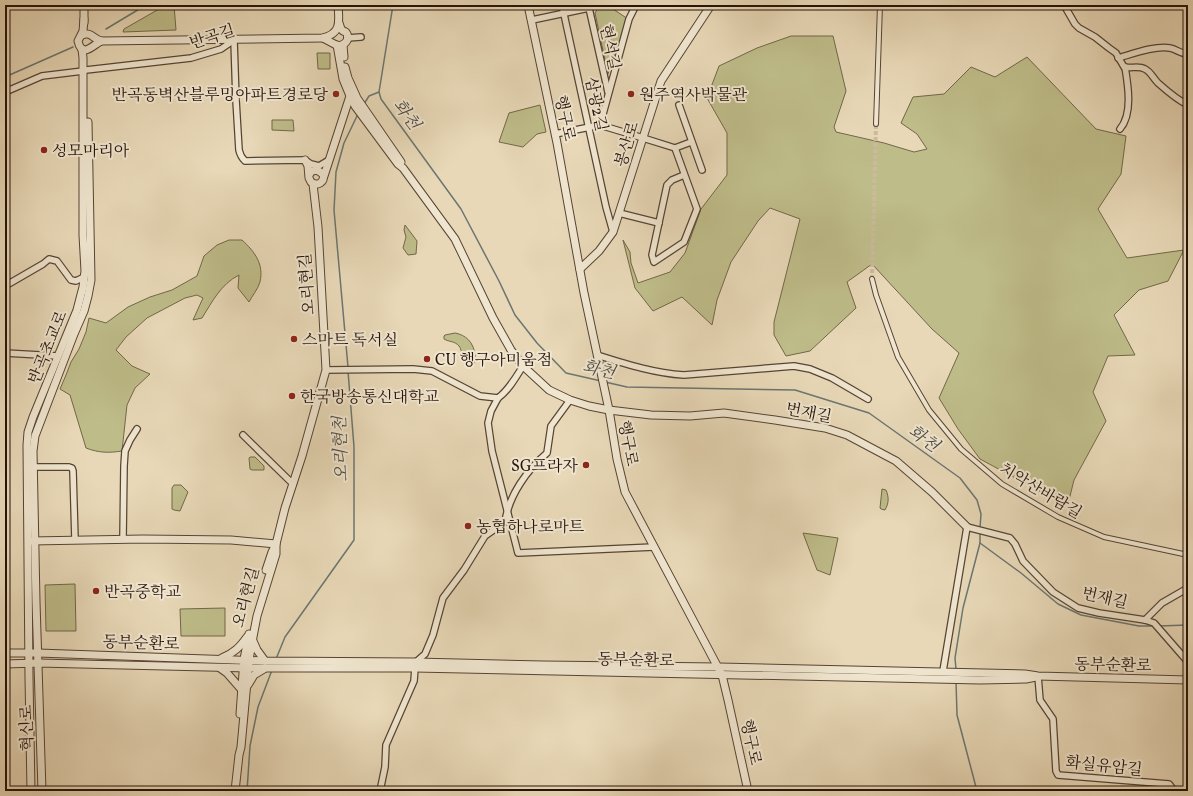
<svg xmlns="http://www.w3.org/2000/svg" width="1193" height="796" font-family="Vollkorn,'Noto Serif KR',serif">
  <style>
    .green { fill: #bebc89; stroke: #726749 }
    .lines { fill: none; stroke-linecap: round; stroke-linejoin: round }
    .stream { stroke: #6b7672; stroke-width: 1.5 }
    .pedestrian-tunnel { stroke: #cbba9d; stroke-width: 4; stroke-dasharray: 4 2; stroke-linecap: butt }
    .pedestrian-casing { stroke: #564434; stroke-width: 6 }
    .minor-casing { stroke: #564434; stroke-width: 8 }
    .tertiary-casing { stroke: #564434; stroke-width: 9 }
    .pedestrian { stroke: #f0e6d0; stroke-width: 4 }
    .minor { stroke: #f0e6d0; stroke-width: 5.5 }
    .tertiary { stroke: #f0e6d0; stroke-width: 7 }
    .poi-dot { fill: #8f2418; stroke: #f0e6d0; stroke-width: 1.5 }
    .labels { text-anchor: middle; stroke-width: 4; stroke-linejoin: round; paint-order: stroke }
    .street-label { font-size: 16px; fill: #251209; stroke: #f0e6d0 }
    .poi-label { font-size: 16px; fill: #251209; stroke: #f0e6d0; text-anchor: start }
    .water-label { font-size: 17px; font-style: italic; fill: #4e4c46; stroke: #f0e6d0 }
  </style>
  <rect width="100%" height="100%" fill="#e8d8b7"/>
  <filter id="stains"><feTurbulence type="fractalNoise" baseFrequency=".005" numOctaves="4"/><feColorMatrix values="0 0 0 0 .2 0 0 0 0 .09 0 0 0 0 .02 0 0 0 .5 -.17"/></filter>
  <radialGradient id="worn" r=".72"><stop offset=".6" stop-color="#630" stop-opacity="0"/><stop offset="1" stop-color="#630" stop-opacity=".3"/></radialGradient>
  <!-- green -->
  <g class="green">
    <polygon points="166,5 174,5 176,30 123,32 124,29"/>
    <polygon points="600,5 607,5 628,19 608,74 595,13"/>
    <polygon points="791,36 833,36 846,91 834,127 836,132 884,143 914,152 927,149 917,134 901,123 913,97 944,94 971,67 995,77 1027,57 1096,129 1126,136 1121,174 1098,209 1127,258 1184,250 1168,281 1139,290 1114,315 1135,355 1108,356 1093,392 1106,421 1074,480 1069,500 1043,493 980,459 958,429 939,398 959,353 932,329 872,264 847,282 856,308 810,351 786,356 774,335 774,322 800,219 770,208 758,221 731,262 717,300 712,325 682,297 653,311 635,288 623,240 630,252 631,263 638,283 670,272 685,253 701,209 727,175 727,133 707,98 719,66 757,48"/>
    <polygon points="317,53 330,53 330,69 318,69"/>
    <polygon points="540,105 546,132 537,134 523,147 499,142 509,113"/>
    <polygon points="272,120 293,120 294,131 272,130"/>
    <polygon points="405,225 417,241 416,254 408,255 403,248 406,237 404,230"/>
    <path d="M229,240H242C255,252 264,264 260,282C258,289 252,296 249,302L238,288L239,275C221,284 212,302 202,318L193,320L203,298L197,295L185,298L147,318L126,337L116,350L132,366L150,374L135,388L127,405L122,451C109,453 99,453 86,448L70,395L60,389L66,375L71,362L79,349L86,332L89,318L106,323L128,307L150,297L172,290L197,276L204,256L217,245Z"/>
    <path d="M455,333C466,335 473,342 475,354C475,358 476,360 474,364C460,365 464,353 459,346C455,341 449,342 444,339V336L445,335Z"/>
    <polygon points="250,457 255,457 264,466 264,470 252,470 250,469 249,458"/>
    <polygon points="174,485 181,485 188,492 180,511 174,510 172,509 172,488"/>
    <path d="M882,489L886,490C889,497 889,503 885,510L881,509L880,508Z"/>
    <polygon points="803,533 838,538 830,575 817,570"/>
    <polygon points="75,584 76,631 46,631 45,585"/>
    <polygon points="225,608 225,636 181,636 180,609"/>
  </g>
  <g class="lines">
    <!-- stream -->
    <g class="stream">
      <polyline points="393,5 379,92 381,99 461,209 499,281 515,315 537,343 566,373 601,381"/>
      <polyline points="106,29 146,5"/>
      <polyline points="5,77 73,47"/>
      <polyline points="364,104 369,96 379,92"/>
      <polyline points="348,367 334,210 336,172 344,143 358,114"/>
      <polyline points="605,382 627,387 795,390 869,413 960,478 977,500 981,514 980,528"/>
      <polyline points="980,543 1021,573 1058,604 1081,615 1139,626 1153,626"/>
      <polyline points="1159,626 1188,625"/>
      <polyline points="276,659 285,637 354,540 354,447 348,371"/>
      <polyline points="956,669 955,658 963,608 980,543 980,532"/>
      <polyline points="956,681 957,715 977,791"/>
      <polyline points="247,791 250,746 258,707 272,670"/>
    </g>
    <!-- pedestrian-tunnel -->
    <polyline class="pedestrian-tunnel" points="872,279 876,124"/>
    <!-- pedestrian casing -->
    <g class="pedestrian-casing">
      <g id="pedestrian">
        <polyline points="876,124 880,5"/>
        <polyline points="872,279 876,295 898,357 929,410 961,449 1002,484 1058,517 1104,537 1188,555"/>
      </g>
    </g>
    <!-- minor casing -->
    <g class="minor-casing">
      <g id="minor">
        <polyline points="562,5 606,207 613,232"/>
        <path d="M1064,5L1075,24L1079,28L1095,37L1109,48L1116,53L1124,67C1131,69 1138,65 1145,69C1151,72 1153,78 1158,83C1167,91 1177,100 1188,105"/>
        <polyline points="589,8 608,92"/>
        <polyline points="532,20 589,8 591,5"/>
        <polyline points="347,38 361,37"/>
        <path d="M234,40L236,100L239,150C240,155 241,157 245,161L305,160L311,164L319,166L329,160"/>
        <path d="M1118,58C1132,54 1156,45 1170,48C1176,49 1181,54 1188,54"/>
        <polyline points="86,70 191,58 221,49 234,40"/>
        <polyline points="5,92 42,76 83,71"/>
        <polyline points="679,105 702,170"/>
        <polyline points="600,125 629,19 636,5"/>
        <path d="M1120,129C1133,114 1128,85 1125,67"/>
        <polyline points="555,134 600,125 643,138 675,148 691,142"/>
        <polyline points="675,148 697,209 684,242 654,262 652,255 667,185 672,180 684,175"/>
        <polyline points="619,213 659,223"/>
        <polyline points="5,286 43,264 49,259 57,261 71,280 76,281 84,277"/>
        <polyline points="5,353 58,356"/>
        <path d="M597,355C626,364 654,373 684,375L794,366L810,369L832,378L868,399"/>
        <path d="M326,370L413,369L432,371L480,396L498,398C509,390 516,377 523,366"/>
        <polyline points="498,398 491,411 488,423 492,451 518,553 654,547"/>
        <polyline points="243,435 293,484"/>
        <polyline points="33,467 69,467 72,468 73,471 75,540"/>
        <polyline points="123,539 124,466 125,451 130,440 137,429"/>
        <polyline points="1145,620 1162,603 1188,588"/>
        <path d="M416,662L425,654L433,635L443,598L464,570L485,536L505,522C509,495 527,470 547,453L551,426L570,400"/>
        <polyline points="943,671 967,527 1010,538 1015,544 1023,561 1053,592 1078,608 1099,613 1145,620 1154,623 1188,662"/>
        <polyline points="1038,676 1040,700 1053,719 1056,771 1058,775 1169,784 1172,788 1172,791"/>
        <polyline points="380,791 385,767 386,745 414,681 415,668"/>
      </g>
    </g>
    <!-- tertiary casing -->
    <g class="tertiary-casing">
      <g id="tertiary">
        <polyline points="84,5 84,23"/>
        <polyline points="528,5 557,143 584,293 609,410 617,459 625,492 722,675 728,700 748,791"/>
        <path d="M84,19L83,31L78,41C82,59 93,45 101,41"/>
        <path d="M82,35C91,31 93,39 101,41L323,38C342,33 339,21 338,5"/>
        <path d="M323,38L338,46C344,45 350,41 347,34C344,29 345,34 342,30C340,28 340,25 339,23"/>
        <polyline points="337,45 343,79 350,96 355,106 398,164 403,168 455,239 493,318 511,350 523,366 549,390 570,400 589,406 609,410 651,415 690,416 724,413 775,420 825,428 847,435 896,461 932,492 967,527"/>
        <polyline points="343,45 344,57"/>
        <polyline points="345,67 348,78 357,98 401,162"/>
        <path d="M305,160L308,166L309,178L311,182C318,187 325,182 323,174L317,170L312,171L309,175"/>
        <polyline points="324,176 350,96"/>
        <polyline points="580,269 599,251 613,232 661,81 711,5"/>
        <polyline points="31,541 143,539 231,540 276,544"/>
        <polyline points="266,570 272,552 275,546"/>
        <polyline points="253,641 257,650 265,661"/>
        <polyline points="5,653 38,653 265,661 416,662 543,665 719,667 1025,674 1038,676 1188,680"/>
        <path d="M222,658C234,653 240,647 247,637"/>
        <polyline points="5,664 38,663 249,668 415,668 980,680 1026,679 1036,677"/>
        <polyline points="220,668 227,673 241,689"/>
        <polyline points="248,685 254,675 264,669"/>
        <polyline points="240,714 244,659 249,634"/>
        <polyline points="31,791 29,677 27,445 28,432 33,417 77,310 83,287 85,271 83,235 83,58 82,49"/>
        <polyline points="42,791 36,602 33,451 35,436 74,334 84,311 88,296 91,280 88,122"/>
        <polyline points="235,791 239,755 241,747 249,660 253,637 257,616 276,554 276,544 285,508 302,456 326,370 318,227 313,184"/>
      </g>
    </g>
    <!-- pedestrian -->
    <use href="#pedestrian" class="pedestrian"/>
    <!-- minor -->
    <use href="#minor" class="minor"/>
    <!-- tertiary -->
    <use href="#tertiary" class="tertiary"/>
  </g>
  <!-- markers -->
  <g class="poi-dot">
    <circle cx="336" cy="94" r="4"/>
    <circle cx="631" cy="94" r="4"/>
    <circle cx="44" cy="150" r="4"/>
    <circle cx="294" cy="339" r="4"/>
    <circle cx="427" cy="359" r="4"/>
    <circle cx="292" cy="396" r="4"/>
    <circle cx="586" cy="465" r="4"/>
    <circle cx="468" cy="526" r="4"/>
    <circle cx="96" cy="591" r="4"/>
  </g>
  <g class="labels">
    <!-- street labels -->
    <g class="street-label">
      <text transform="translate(212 36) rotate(-18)" y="6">반곡길</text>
      <text transform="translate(611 47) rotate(78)" y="6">현석길</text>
      <text transform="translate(597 104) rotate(78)" y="6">삼광2길</text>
      <text transform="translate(566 118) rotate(78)" y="6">행구로</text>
      <text transform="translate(626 144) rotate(-73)" y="6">봉산로</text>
      <text transform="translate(306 284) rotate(-94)" y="6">오리현길</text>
      <text transform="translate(47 347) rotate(-68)" y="6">반곡초교로</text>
      <text transform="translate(809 412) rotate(11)" y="6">번재길</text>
      <text transform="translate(629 443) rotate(79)" y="6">행구로</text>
      <text transform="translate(1041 490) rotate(31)" y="6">치악산바람길</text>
      <text transform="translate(245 597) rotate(-75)" y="6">오리현길</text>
      <text transform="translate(1105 597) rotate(13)" y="6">번재길</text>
      <text transform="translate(141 642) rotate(2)" y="6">동부순환로</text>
      <text transform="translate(636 659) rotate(1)" y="6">동부순환로</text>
      <text transform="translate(1113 664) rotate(1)" y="6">동부순환로</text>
      <text transform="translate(26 728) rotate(-92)" y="6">혁신로</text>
      <text transform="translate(752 742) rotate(78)" y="6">행구로</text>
      <text transform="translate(1104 765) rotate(6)" y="6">화실유암길</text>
    </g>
    <!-- poi labels -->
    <g class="poi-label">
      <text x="328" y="100" text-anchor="end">반곡동벽산블루밍아파트경로당</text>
      <text x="639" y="100">원주역사박물관</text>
      <text x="52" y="156">성모마리아</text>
      <text x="302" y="345">스마트 독서실</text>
      <text x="435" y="365">CU 행구아미움점</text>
      <text x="300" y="402">한국방송통신대학교</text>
      <text x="578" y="471" text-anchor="end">SG프라자</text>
      <text x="476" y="532">농협하나로마트</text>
      <text x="104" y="597">반곡중학교</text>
    </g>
    <!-- water labels -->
    <g class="water-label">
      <text transform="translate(407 114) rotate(54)" y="6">화천</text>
      <text transform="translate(599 369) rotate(13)" y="6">화천</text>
      <text transform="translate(924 438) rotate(36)" y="6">화천</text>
      <text transform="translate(340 449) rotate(-92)" y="6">오리현천</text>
    </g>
  </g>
  <!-- margin -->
  <rect width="1193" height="796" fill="none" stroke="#e8d8b7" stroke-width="20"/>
  <rect x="6" y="6" width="1181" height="784" fill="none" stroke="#251209" stroke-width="2"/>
  <rect x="10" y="10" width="1173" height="776" fill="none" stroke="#251209"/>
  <rect width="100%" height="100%" filter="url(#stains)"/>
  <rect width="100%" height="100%" fill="url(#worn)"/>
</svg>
